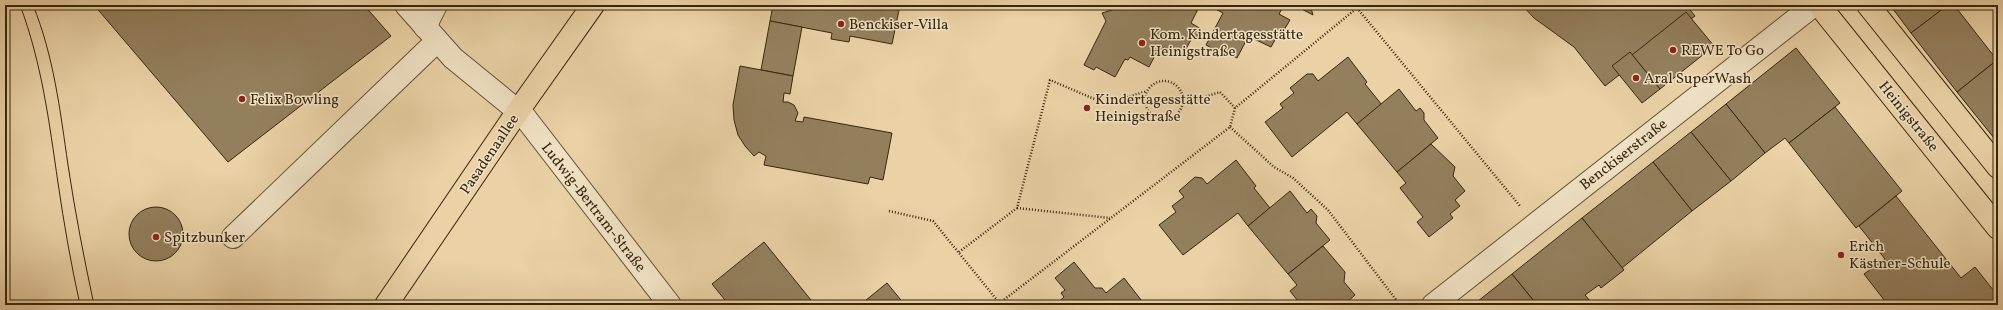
<svg xmlns="http://www.w3.org/2000/svg" width="2003" height="310" font-family="Vollkorn,serif">
  <style>
    .building { fill: #947f5d; stroke: #37250d }
    .lines { fill: none; stroke-linecap: round; stroke-linejoin: round }
    .minor-casing { stroke: #645033; stroke-width: 24 }
    .major-casing { stroke: #37250d; stroke-width: 24 }
    .path { stroke: #37250d; stroke-width: 2.5; stroke-dasharray: 1 2; stroke-linecap: butt }
    .minor { stroke: #f1e2c5; stroke-width: 22 }
    .major { stroke: #ead2a6; stroke-width: 22 }
    .tram { stroke: #37250d; stroke-width: 1 }
    .poi-dot { fill: #8f2418; stroke: #f1e2c5; stroke-width: 1.5 }
    .labels { text-anchor: middle; stroke-width: 3; stroke-linejoin: round; paint-order: stroke }
    .poi-label { font-size: 15px; fill: #37250d; stroke: #f1e2c5; text-anchor: start }
    .street-label { font-size: 15px; fill: #37250d; stroke: #f1e2c5 }
  </style>
  <rect width="100%" height="100%" fill="#ead2a6"/>
  <filter id="stains"><feTurbulence type="fractalNoise" baseFrequency=".005" numOctaves="4"/><feColorMatrix values="0 0 0 0 .2 0 0 0 0 .09 0 0 0 0 .02 0 0 0 .5 -.17"/></filter>
  <radialGradient id="worn" r=".72"><stop offset=".6" stop-color="#630" stop-opacity="0"/><stop offset="1" stop-color="#630" stop-opacity=".3"/></radialGradient>
  <!-- building -->
  <g class="building">
    <polygon points="94,5 364,5 391,36 228,162"/>
    <polygon points="773,5 900,5 892,44 850,36 849,42 831,39 832,33 770,21"/>
    <polygon points="1114,5 1200,5 1191,23 1201,29 1195,40 1192,38 1182,56 1164,47 1162,50 1159,48 1149,67 1130,57 1128,60 1125,59 1115,77 1096,67 1094,70 1084,65 1106,21 1102,13 1112,10"/>
    <polygon points="1208,5 1284,5 1279,14 1290,20 1284,30 1281,29 1271,47 1252,38 1251,41 1247,39 1237,58 1219,48 1217,51 1206,45 1223,13"/>
    <polygon points="1294,5 1310,5 1313,15"/>
    <polygon points="1522,5 1686,5 1695,16 1605,86 1574,47 1534,18"/>
    <polygon points="1890,5 1948,5 1911,33"/>
    <polygon points="1948,5 1954,5 1997,60 1957,92 1911,33"/>
    <polygon points="1686,12 1714,46 1660,89 1632,55"/>
    <polygon points="770,21 802,27 793,76 761,70"/>
    <polygon points="1796,48 1840,103 1789,143 1785,138 1765,153 1726,104"/>
    <polygon points="1630,52 1660,89 1642,103 1612,66"/>
    <polygon points="1348,57 1367,82 1365,84 1382,105 1357,124 1347,112 1292,157 1265,122 1283,108 1280,104 1294,93 1290,88 1307,74 1313,74 1318,81"/>
    <polygon points="1997,60 1998,61 1998,143 1957,92"/>
    <polygon points="740,66 793,76 790,94 784,93 783,102 788,102 794,105 798,113 795,121 803,122 804,117 892,133 883,180 870,177 868,184 764,165 766,156 759,152 754,156 745,146 738,135 734,120 733,105"/>
    <polygon points="1399,89 1416,111 1420,108 1424,113 1424,120 1438,138 1397,172 1357,124"/>
    <polygon points="1726,104 1765,153 1731,181 1691,132"/>
    <polygon points="1835,107 1902,191 1856,228 1789,143"/>
    <polygon points="1691,132 1731,181 1692,211 1653,162"/>
    <polygon points="1431,144 1455,167 1453,176 1465,191 1455,200 1460,206 1450,214 1453,218 1429,237 1417,222 1423,217 1400,188 1406,183 1397,172"/>
    <polygon points="1236,160 1256,186 1254,188 1270,208 1248,226 1238,213 1183,255 1159,225 1176,212 1172,206 1184,197 1179,191 1195,177 1202,178 1207,184"/>
    <polygon points="1653,162 1692,211 1622,268 1582,218"/>
    <polygon points="1290,191 1307,213 1311,209 1317,216 1316,223 1330,240 1288,274 1248,226"/>
    <polygon points="1896,196 1961,278 1975,267 1998,296 1998,305 1888,305 1864,274 1885,259 1859,226"/>
    <circle cx="156" cy="234" r="27"/>
    <polygon points="1582,218 1624,270 1601,288 1599,285 1585,295 1591,302 1587,305 1537,305 1512,274"/>
    <polygon points="764,242 815,305 729,305 712,284"/>
    <polygon points="1323,246 1345,272 1344,282 1355,295 1344,305 1301,305 1290,291 1297,285 1288,274"/>
    <polygon points="1074,262 1095,288 1102,288 1106,293 1124,278 1145,305 1055,305 1064,297 1061,293 1065,290 1055,278"/>
    <polygon points="1512,274 1537,305 1473,305"/>
    <polygon points="887,283 905,305 860,305"/>
  </g>
  <g class="lines">
    <!-- minor casing -->
    <g class="minor-casing">
      <g id="minor">
        <polyline points="406,5 453,58 524,116 670,305"/>
        <polyline points="425,27 436,5"/>
        <polyline points="233,237 437,41"/>
        <polyline points="1433,305 1814,5"/>
      </g>
    </g>
    <!-- major casing -->
    <g class="major-casing">
      <g id="major">
        <polyline points="1819,5 1998,228"/>
        <polyline points="1868,5 1998,167"/>
        <polyline points="386,305 518,111 593,5"/>
      </g>
    </g>
    <!-- path -->
    <g class="path">
      <polyline points="1357,5 1357,8 1520,206"/>
      <circle cx="1164" cy="100" r="19"/>
      <polyline points="1183,104 1220,92 1235,108"/>
      <polyline points="1230,127 1274,167 1293,178 1328,210 1400,305"/>
      <polyline points="1017,208 1110,218"/>
      <polyline points="889,211 933,221 1001,305"/>
      <polyline points="959,252 1017,208 1050,80 1106,104 1147,91"/>
      <polyline points="997,305 1230,127 1235,108 1357,8"/>
    </g>
    <!-- minor -->
    <use href="#minor" class="minor"/>
    <!-- major -->
    <use href="#major" class="major"/>
    <!-- tram -->
    <g class="tram">
      <path d="M20,5C42,64 49,121 58,183C64,224 71,264 80,305"/>
      <path d="M33,5C54,57 60,110 68,165C75,212 84,258 94,305"/>
    </g>
  </g>
  <!-- markers -->
  <g class="poi-dot">
    <circle cx="841" cy="24" r="4"/>
    <circle cx="1142" cy="43" r="4"/>
    <circle cx="1673" cy="50" r="4"/>
    <circle cx="1636" cy="78" r="4"/>
    <circle cx="242" cy="99" r="4"/>
    <circle cx="1087" cy="108" r="4"/>
    <circle cx="156" cy="237" r="4"/>
    <circle cx="1841" cy="255" r="4"/>
  </g>
  <g class="labels">
    <!-- poi labels -->
    <g class="poi-label">
      <text x="849" y="29">Benckiser-Villa</text>
      <text x="1150" y="39">Kom. Kindertagesstätte<tspan x="1150" dy="17">Heinigstraße</tspan></text>
      <text x="1681" y="55">REWE To Go</text>
      <text x="1644" y="83">Aral SuperWash</text>
      <text x="250" y="104">Felix Bowling</text>
      <text x="1095" y="104">Kindertagesstätte<tspan x="1095" dy="17">Heinigstraße</tspan></text>
      <text x="164" y="242">Spitzbunker</text>
      <text x="1849" y="251">Erich<tspan x="1849" dy="17">Kästner-Schule</tspan></text>
    </g>
    <!-- street labels -->
    <g class="street-label">
      <text transform="translate(1909 116) rotate(51)" y="5">Heinigstraße</text>
      <text transform="translate(489 154) rotate(-56)" y="5">Pasadenaallee</text>
      <text transform="translate(1623 154) rotate(-38)" y="5">Benckiserstraße</text>
      <text transform="translate(594 207) rotate(52)" y="5">Ludwig-Bertram-Straße</text>
    </g>
  </g>
  <!-- margin -->
  <rect width="2003" height="310" fill="none" stroke="#ead2a6" stroke-width="20"/>
  <rect x="6" y="6" width="1991" height="298" fill="none" stroke="#37250d" stroke-width="2"/>
  <rect x="10" y="10" width="1983" height="290" fill="none" stroke="#37250d"/>
  <rect width="100%" height="100%" filter="url(#stains)"/>
  <rect width="100%" height="100%" fill="url(#worn)"/>
</svg>
